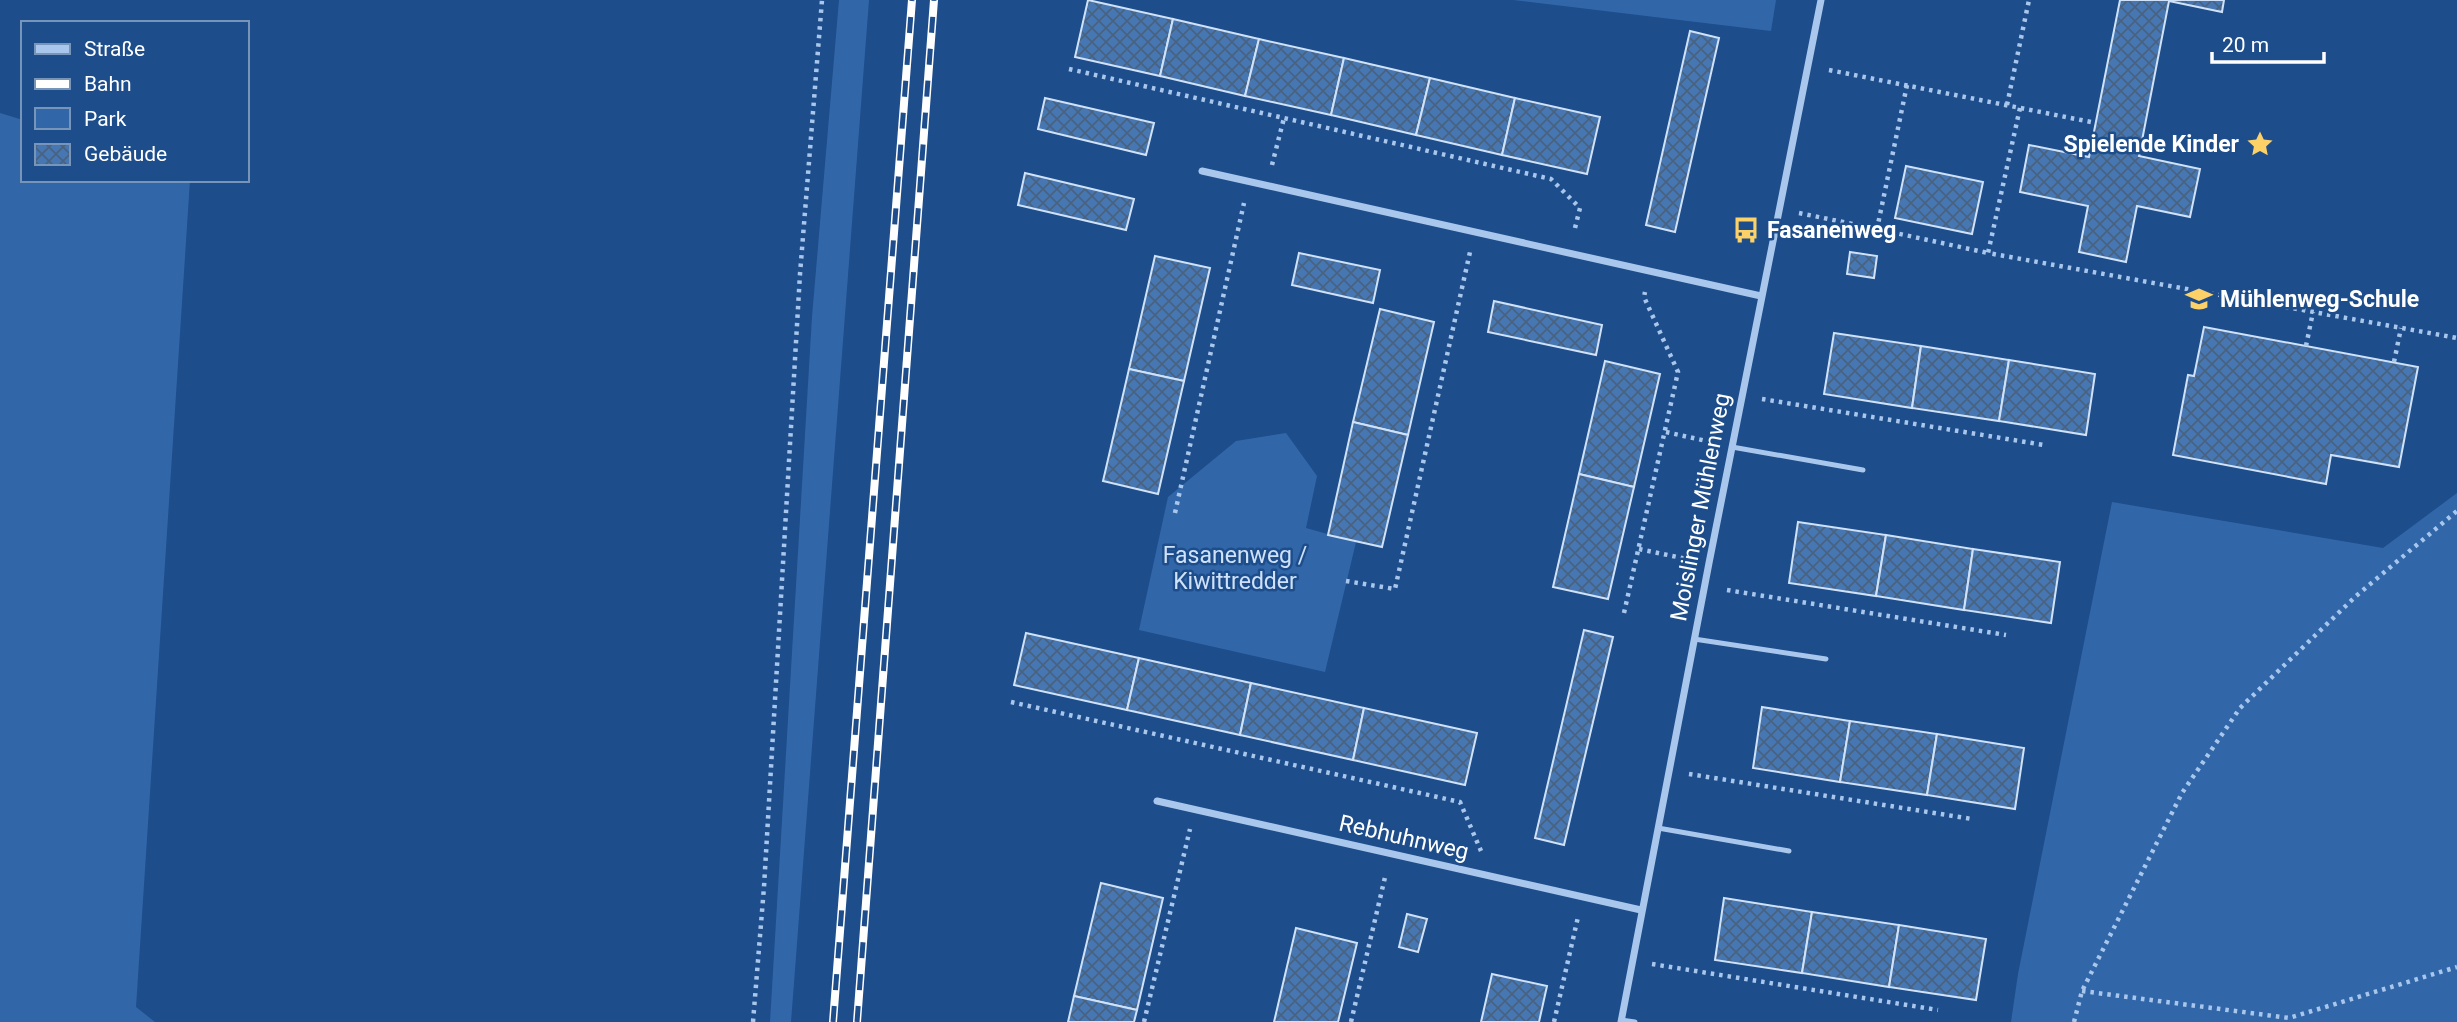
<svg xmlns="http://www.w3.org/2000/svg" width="2457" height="1022" font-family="Roboto,sans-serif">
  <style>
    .green { fill: #3167a9 }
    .building { fill: url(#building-cross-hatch); stroke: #cfe2f9; stroke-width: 2 }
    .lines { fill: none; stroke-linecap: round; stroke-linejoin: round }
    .path { stroke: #a9c7ec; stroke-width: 4.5; stroke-dasharray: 3.5 5; stroke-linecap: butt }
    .service { stroke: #a9c7ec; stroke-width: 5 }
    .minor { stroke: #a9c7ec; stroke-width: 7 }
    .rail-casing { stroke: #fff; stroke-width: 8 }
    .rail { stroke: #1d4d8b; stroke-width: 5; stroke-dasharray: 16; stroke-linecap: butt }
    .labels { text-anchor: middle; stroke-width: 5; stroke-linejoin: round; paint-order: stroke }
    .poi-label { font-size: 23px; font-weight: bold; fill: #fff; stroke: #1d4d8b; text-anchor: start }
    .street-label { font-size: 23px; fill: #fff; stroke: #1d4d8b }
    .park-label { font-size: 23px; fill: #cfe2f9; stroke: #1d4d8b }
  </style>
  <defs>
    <pattern id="building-cross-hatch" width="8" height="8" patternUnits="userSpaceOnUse" patternTransform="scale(1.75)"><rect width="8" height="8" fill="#4677b3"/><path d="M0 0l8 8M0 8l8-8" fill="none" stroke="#496280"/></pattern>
  </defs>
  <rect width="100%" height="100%" fill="#1d4d8b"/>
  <!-- green -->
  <g class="green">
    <polygon points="839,0 869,0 791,1022 770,1022 812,317"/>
    <polygon points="1513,0 1776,0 1771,31"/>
    <polygon points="0,113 23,120 23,180 190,180 136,1007 155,1022 0,1022"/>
    <polygon points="1286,433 1317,476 1306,528 1356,542 1325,672 1139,630 1168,497 1236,441"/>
    <polygon points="2457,493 2457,1022 2011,1022 2018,974 2112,502 2383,548"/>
  </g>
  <!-- building -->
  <g class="building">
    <polygon points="1088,0 1173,19 1160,76 1075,57"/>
    <polygon points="2120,0 2224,0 2222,12 2169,1 2139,156 2200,169 2190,217 2137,206 2126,262 2079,252 2088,206 2020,192 2029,145 2089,157"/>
    <polygon points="1173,19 1259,39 1245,96 1160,76"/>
    <polygon points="1690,31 1719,38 1675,232 1646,225"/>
    <polygon points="1259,39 1344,58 1331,115 1245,96"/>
    <polygon points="1344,58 1430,78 1416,135 1331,115"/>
    <polygon points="1430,78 1515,98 1502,155 1416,135"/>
    <polygon points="1045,98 1154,123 1146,155 1038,129"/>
    <polygon points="1515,98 1600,117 1587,174 1502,155"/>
    <polygon points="1906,166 1983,182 1972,234 1895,218"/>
    <polygon points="1025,173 1134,199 1126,230 1018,205"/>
    <polygon points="1850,252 1877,256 1874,278 1847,274"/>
    <polygon points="1299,253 1380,270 1373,303 1292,285"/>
    <polygon points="1155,256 1210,268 1184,381 1129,369"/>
    <polygon points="1494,301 1602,325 1596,355 1488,332"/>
    <polygon points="1380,309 1434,322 1408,435 1353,422"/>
    <polygon points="2204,327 2418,367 2399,467 2331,455 2326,484 2173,455 2188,375 2194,376"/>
    <polygon points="1834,333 1921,346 1912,408 1824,394"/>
    <polygon points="1921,346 2009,360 1999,421 1912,408"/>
    <polygon points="2009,360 2095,374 2086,435 1999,421"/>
    <polygon points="1605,361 1660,374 1634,487 1579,474"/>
    <polygon points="1129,369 1184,381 1158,494 1103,481"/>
    <polygon points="1353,422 1408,435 1382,547 1328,535"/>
    <polygon points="1579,474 1634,487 1608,599 1553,587"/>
    <polygon points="1798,522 1886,535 1876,596 1789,583"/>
    <polygon points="1886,535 1973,549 1964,610 1876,596"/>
    <polygon points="1973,549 2060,562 2051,623 1964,610"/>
    <polygon points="1584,630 1613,637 1564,845 1535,838"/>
    <polygon points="1026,633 1139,658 1127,710 1014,685"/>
    <polygon points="1139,658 1251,683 1240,735 1127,710"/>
    <polygon points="1251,683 1364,708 1353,760 1240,735"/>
    <polygon points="1762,707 1850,721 1840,782 1753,768"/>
    <polygon points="1364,708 1477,733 1465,785 1353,760"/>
    <polygon points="1850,721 1937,734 1927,795 1840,782"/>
    <polygon points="1937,734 2024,748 2015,809 1927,795"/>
    <polygon points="1101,883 1163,898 1137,1010 1074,996"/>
    <polygon points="1724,898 1812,912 1802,973 1715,960"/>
    <polygon points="1812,912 1899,925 1889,987 1802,973"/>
    <polygon points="1407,914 1427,919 1418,952 1399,947"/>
    <polygon points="1899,925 1986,939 1976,1000 1889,987"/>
    <polygon points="1296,928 1357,943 1338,1022 1274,1022"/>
    <polygon points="1492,974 1547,986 1539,1022 1481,1022"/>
    <polygon points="1074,996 1137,1010 1134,1022 1068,1022"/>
  </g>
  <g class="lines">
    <!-- path -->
    <g class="path">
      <polyline points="1069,69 1551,179 1580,208 1574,232"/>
      <polyline points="1829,70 2096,123"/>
      <polyline points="1907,85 1877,229 1988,253"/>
      <polyline points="2007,105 2029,0"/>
      <polyline points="2020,108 1988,253 2457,338"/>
      <polyline points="1272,165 1284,118"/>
      <polyline points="1799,213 1877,229"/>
      <polyline points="2306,346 2313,312"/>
      <polyline points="2394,362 2401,328"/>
      <polyline points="1762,399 2044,445"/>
      <polyline points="1666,432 1711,442"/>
      <polyline points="1175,513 1244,203"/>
      <polyline points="1639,549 1687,559"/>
      <polyline points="1346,581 1395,589 1470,252"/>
      <polyline points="1727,590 2006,635"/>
      <polyline points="1624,613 1678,372 1644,297 1645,292"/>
      <polyline points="1011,702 1460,802 1481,851"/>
      <polyline points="1689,774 1972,819"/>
      <polyline points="1652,964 1938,1010"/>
      <polyline points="2082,991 2289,1018 2457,967"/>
      <polyline points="753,1022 764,887 800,274 822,0"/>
      <polyline points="1144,1022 1190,829"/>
      <polyline points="1351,1022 1386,873"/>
      <polyline points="1554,1022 1578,917"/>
      <polyline points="2074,1022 2082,991 2182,793 2240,708 2356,596 2457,511"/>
    </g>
    <!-- service -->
    <g class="service">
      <polyline points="1732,447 1863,470"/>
      <polyline points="1694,639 1826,659"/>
      <polyline points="1658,828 1789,851"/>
      <polyline points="1621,1020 1635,1022"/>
    </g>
    <!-- minor -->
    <g class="minor">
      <polyline points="1202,171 1761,296"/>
      <polyline points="1157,801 1641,910"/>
      <polyline points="1621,1022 1709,563 1821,0"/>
    </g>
    <!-- rail casing -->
    <g class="rail-casing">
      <g id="rail">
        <polyline points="833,1022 912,0"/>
        <polyline points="857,1022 934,0"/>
      </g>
    </g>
    <!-- rail -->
    <use href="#rail" class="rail"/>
  </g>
  <!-- icons -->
  <defs>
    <g id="sight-bare" transform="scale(2.1)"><path d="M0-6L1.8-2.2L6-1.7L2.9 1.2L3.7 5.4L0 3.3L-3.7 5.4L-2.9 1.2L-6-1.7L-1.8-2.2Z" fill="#fbd168" stroke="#1d4d8b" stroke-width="2.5" paint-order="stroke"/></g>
    <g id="bus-bare" transform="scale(2.1)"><path d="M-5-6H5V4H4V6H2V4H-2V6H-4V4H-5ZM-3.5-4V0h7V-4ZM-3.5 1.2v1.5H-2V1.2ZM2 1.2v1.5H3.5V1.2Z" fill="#fbd168" stroke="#1d4d8b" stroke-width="2.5" paint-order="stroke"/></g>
    <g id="school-bare" transform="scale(2.1)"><path d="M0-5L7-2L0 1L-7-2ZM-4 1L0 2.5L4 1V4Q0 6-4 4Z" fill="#fbd168" stroke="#1d4d8b" stroke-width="2.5" paint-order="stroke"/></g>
  </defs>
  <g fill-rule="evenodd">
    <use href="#sight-bare" x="2260" y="144"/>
    <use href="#bus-bare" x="1746" y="230"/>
    <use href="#school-bare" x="2199" y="299"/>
  </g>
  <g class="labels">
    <!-- poi labels -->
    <g class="poi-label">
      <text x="2239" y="152" text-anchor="end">Spielende Kinder</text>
      <text x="1767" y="238">Fasanenweg</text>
      <text x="2220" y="307">Mühlenweg-Schule</text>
    </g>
    <!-- street labels -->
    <g class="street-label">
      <text transform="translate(1700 507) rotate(-79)" y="8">Moislinger Mühlenweg</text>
      <text transform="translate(1404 837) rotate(13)" y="8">Rebhuhnweg</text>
    </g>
    <!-- park labels -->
    <g class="park-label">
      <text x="1235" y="563">Fasanenweg /<tspan x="1235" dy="26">Kiwittredder</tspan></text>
    </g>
  </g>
  <!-- legend -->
  <rect x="21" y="21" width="228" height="161" fill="#1d4d8b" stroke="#7794b9" stroke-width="2"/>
  <rect x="35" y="44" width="35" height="10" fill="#a9c7ec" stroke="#7794b9" stroke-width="2"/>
  <text x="84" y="56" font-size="21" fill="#ffffff">Straße</text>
  <rect x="35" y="79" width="35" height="10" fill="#ffffff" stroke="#7794b9" stroke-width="2"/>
  <text x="84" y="91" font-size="21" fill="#ffffff">Bahn</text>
  <rect x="35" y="108" width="35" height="21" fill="#3167a9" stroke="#7794b9" stroke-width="2"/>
  <text x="84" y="126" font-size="21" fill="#ffffff">Park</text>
  <rect x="35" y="144" width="35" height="21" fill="url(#building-cross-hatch)" stroke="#7794b9" stroke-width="2"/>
  <text x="84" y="161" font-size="21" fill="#ffffff">Gebäude</text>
  <!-- scale -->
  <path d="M2212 52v10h112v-10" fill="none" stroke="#ffffff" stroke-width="3.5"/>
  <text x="2222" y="52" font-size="21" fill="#ffffff" stroke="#1d4d8b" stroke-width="5" paint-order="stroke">20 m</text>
</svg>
